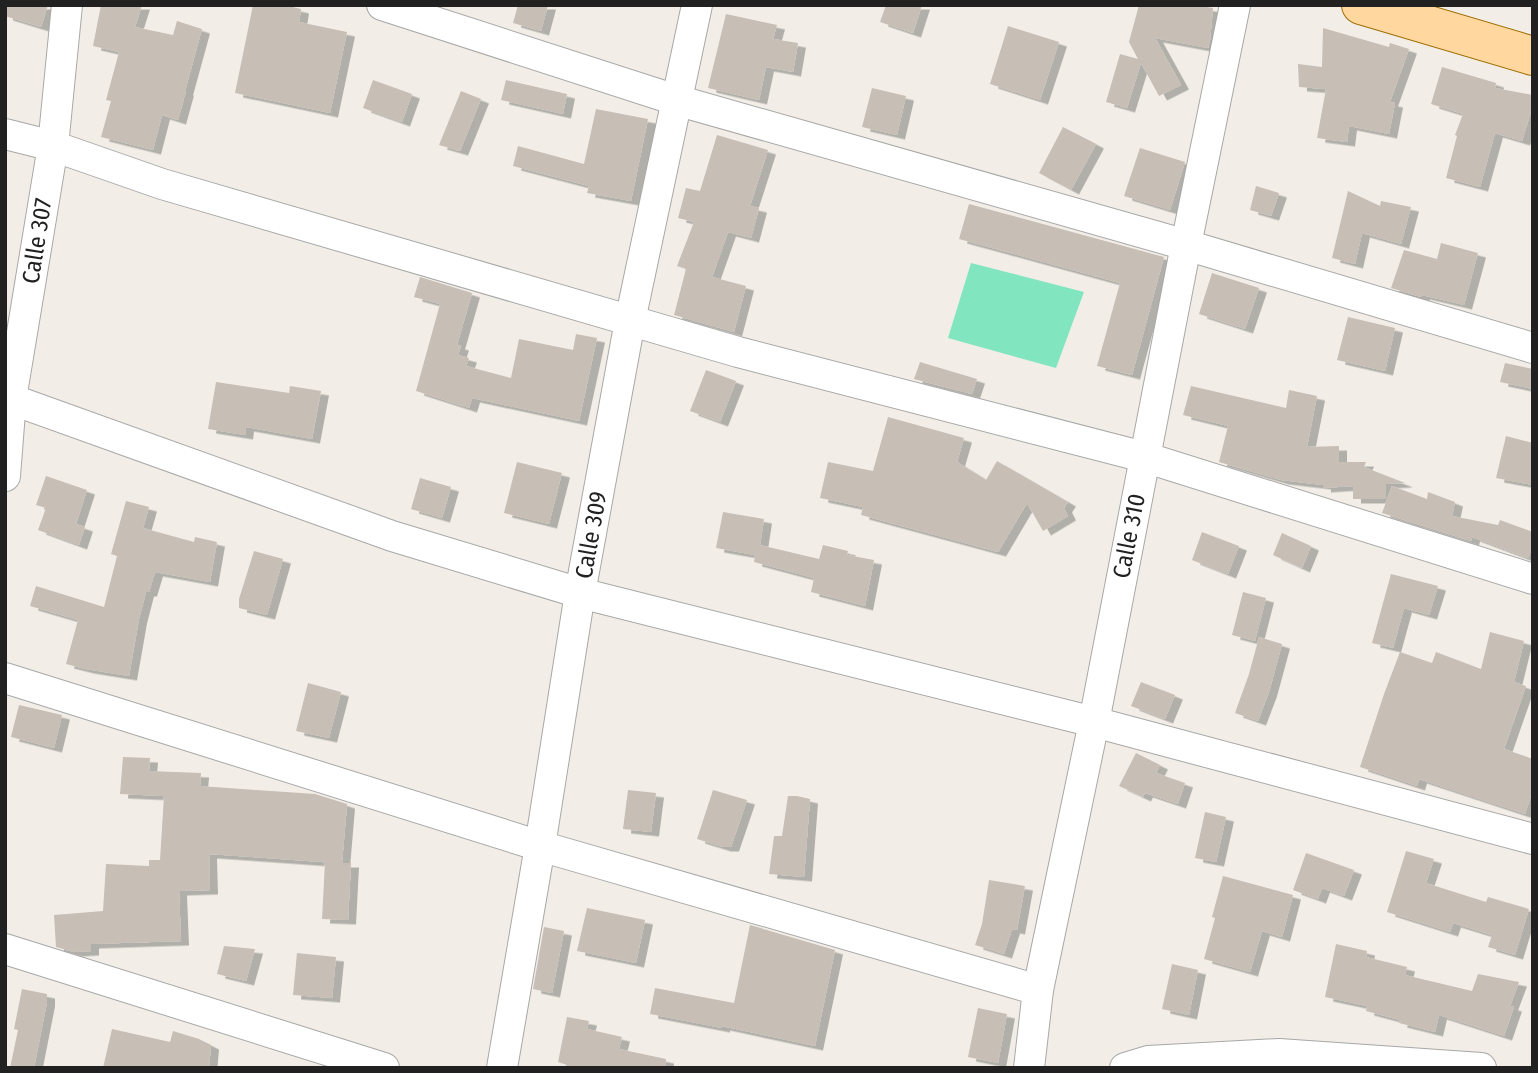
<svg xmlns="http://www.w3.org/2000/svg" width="1538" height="1073" font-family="'Fira Sans Condensed',sans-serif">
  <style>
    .pitch { fill: #81e5c0 }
    .building { fill: #c7beb6; filter: url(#shadow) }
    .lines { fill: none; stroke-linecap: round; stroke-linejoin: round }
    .minor-casing { stroke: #a8a8a8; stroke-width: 32 }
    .major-casing { stroke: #9e6d00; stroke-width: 40 }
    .minor { stroke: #fff; stroke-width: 30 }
    .major { stroke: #ffd79f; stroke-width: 38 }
    .labels { text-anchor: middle; stroke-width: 5; stroke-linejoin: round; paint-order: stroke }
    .street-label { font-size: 24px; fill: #212121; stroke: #fff }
  </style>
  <defs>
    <filter id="shadow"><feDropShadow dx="8" dy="4.5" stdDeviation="0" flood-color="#0004"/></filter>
  </defs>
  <rect width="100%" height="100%" fill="#f2eee7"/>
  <!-- pitch -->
  <polygon class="pitch" points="971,263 1084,292 1056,368 948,338"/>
  <!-- building -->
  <g class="building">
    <polygon points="5,5 48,5 41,27 5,16"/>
    <polygon points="101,5 142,5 135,27 173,35 177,21 202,29 185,91 186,91 178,120 162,115 153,150 101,137 111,101 106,100 119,52 93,46"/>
    <polygon points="253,5 284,5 301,9 299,22 347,32 330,113 235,93"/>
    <polygon points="518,5 548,5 541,31 513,23"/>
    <polygon points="886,5 922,5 913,33 880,22"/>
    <polygon points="1139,5 1194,5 1213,8 1210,40 1208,48 1155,38 1181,85 1159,96 1141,63 1127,108 1106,102 1120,54 1138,59 1129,42"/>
    <polygon points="726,14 777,25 773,39 798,43 793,72 766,67 759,100 708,88"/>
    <polygon points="1008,26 1059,42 1040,100 990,84"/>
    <polygon points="1323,28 1389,47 1390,43 1409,49 1390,102 1395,103 1389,134 1349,126 1347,142 1317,138 1326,89 1299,87 1298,64 1322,67"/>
    <polygon points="1442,67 1496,83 1495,88 1533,95 1533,105 1522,141 1495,133 1480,187 1446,178 1457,136 1455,135 1463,114 1431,104"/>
    <polygon points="373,80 412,94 402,122 363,108"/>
    <polygon points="506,80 567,94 563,114 501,100"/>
    <polygon points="872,88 906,96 897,135 862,127"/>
    <polygon points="461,91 481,99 460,151 439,145"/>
    <polygon points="596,109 648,119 631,201 587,193 589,186 513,166 518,146 584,164"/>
    <polygon points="1063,127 1096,144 1071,190 1039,173"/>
    <polygon points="717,135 768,150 750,206 759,208 751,238 728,232 712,277 746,286 734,332 674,315 686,269 677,266 694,222 678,218 686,188 700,191"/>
    <polygon points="1140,148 1185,162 1170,210 1124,196"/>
    <polygon points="1256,186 1279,193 1271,216 1250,210"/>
    <polygon points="1348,191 1380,206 1381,201 1411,207 1401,244 1362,233 1355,264 1332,258"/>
    <polygon points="969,204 1164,257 1132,375 1097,366 1120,283 959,239"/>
    <polygon points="1441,243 1478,253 1464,305 1422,295 1421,297 1391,288 1404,250 1437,259"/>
    <polygon points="1212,273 1259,288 1245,329 1199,314"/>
    <polygon points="420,277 472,293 457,345 461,346 458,355 469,358 466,366 511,378 519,339 573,350 576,334 597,338 579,421 472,398 469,408 416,391 440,304 414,297"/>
    <polygon points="1348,317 1395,328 1385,371 1337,360"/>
    <polygon points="920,362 977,379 972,394 914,379"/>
    <polygon points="1505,363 1533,369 1533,389 1500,382"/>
    <polygon points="706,370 736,381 720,422 690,411"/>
    <polygon points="216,382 289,393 290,386 321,391 312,439 246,427 245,435 208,429"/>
    <polygon points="1191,386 1286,408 1289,390 1317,396 1307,447 1339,446 1339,462 1366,462 1364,467 1405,483 1386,484 1386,499 1353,499 1353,486 1323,488 1323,485 1281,480 1219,462 1228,426 1183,415"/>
    <polygon points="888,417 964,438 957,462 986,480 997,461 1068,502 1064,508 1068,516 1043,531 1027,503 998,552 861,515 863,507 820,498 828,462 873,471"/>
    <polygon points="1506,436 1533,443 1533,485 1496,478"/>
    <polygon points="517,462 562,473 549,524 504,513"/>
    <polygon points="46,476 87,490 76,524 85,527 79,545 38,530 46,508 36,505"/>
    <polygon points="420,478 451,487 442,518 411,509"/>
    <polygon points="1392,486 1427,499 1428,492 1455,502 1452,516 1498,525 1500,520 1533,532 1533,546 1528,558 1472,537 1471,541 1382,513"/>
    <polygon points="126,501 149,507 143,528 194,542 195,537 217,542 210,582 155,572 149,592 146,592 139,619 129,676 86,669 66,664 78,620 30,606 36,586 104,607 117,556 111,554"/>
    <polygon points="723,512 764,519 760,545 819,559 823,545 848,551 847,555 874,560 865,606 811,592 814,578 754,562 755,555 716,548"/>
    <polygon points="1202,532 1239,546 1228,574 1192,560"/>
    <polygon points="1282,533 1311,546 1302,568 1273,555"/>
    <polygon points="254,551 283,559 267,615 239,608 239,599"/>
    <polygon points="1391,574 1438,586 1429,615 1404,608 1393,648 1372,643"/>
    <polygon points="1243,592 1266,598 1255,641 1232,635"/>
    <polygon points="1490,632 1524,641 1514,682 1526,686 1504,749 1533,759 1533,790 1525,814 1419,779 1417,786 1360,767 1384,694 1400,652 1432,663 1436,652 1481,669"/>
    <polygon points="1259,637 1282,644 1269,692 1258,721 1235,713 1249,674"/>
    <polygon points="1141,682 1175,695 1165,719 1131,706"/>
    <polygon points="308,683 341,692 329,738 296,731"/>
    <polygon points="19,705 62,715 54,748 11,737"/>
    <polygon points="1136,753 1160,765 1156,773 1185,783 1178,804 1145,793 1143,797 1119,786"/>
    <polygon points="123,757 150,758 149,771 201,773 200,786 315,794 347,804 342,863 351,863 348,920 322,919 325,862 336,863 209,854 210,890 179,891 181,941 91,944 91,951 74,952 56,947 54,915 103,911 106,864 149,866 149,860 160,860 164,796 120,794"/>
    <polygon points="628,790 656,793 651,832 623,829"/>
    <polygon points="713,790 747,800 731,847 723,847 697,839"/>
    <polygon points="788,796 797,796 810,799 804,877 769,874 774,836 782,836"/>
    <polygon points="1205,812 1226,817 1216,862 1195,858"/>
    <polygon points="1406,851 1434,859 1426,883 1486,902 1488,897 1529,909 1515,955 1488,947 1492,935 1453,923 1450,932 1387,912"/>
    <polygon points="1306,853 1354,870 1344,896 1322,888 1318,899 1293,890"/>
    <polygon points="1223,876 1293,895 1282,937 1262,931 1250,972 1204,959 1215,918 1212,917"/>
    <polygon points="989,880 1025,886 1017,930 1012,929 1004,954 975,945 982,924"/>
    <polygon points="587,908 645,920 636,963 577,951"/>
    <polygon points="750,925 835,950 815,1046 722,1026 722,1028 650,1014 655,988 734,1003"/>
    <polygon points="544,927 564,931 552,993 533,989"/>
    <polygon points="1336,944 1367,951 1366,957 1407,967 1405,975 1472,991 1478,974 1519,982 1510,1006 1514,1007 1504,1036 1439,1015 1435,1032 1399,1023 1400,1020 1366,1011 1367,1006 1325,997"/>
    <polygon points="224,946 255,949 246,981 217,974"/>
    <polygon points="297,953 336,957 332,998 293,995"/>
    <polygon points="1172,964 1198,970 1189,1015 1162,1009"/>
    <polygon points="22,989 47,994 47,1002 34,1068 10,1068 18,1030 14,1029"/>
    <polygon points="978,1008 1007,1014 998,1063 968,1057"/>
    <polygon points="567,1017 589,1021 587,1029 622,1037 619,1049 666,1059 665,1068 576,1068 558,1062"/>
    <polygon points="112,1029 170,1042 173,1031 199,1039 211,1045 209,1068 103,1068"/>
  </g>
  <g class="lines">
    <!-- minor casing -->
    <g class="minor-casing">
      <g id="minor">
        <polyline points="382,5 676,100 1186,245 1533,348"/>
        <polyline points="5,134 53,146 162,184 738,352 1144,457 1533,579"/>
        <polyline points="5,397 392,536 580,593 1094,722 1533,839"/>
        <polyline points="5,476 11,399 53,146 67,5"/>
        <polyline points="5,678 540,846 1038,990"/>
        <polyline points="5,949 384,1068"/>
        <polyline points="502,1068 540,846 580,593 630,321 697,5"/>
        <polyline points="1029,1068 1038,990 1094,722 1186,245 1235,5"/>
        <polyline points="1125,1068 1148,1061 1279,1054 1481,1068"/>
      </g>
    </g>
    <!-- major casing -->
    <g class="major-casing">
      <polyline id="major" points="1361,5 1533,56"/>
    </g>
    <!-- minor -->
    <use href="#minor" class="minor"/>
    <!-- major -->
    <use href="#major" class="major"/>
  </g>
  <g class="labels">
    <!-- street labels -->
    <g class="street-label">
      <text transform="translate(37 241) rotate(-81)" y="8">Calle 307</text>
      <text transform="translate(591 535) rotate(-80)" y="8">Calle 309</text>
      <text transform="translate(1129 536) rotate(-79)" y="8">Calle 310</text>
    </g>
  </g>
  <!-- border -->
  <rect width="1538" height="1073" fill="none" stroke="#212121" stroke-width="14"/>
</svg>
